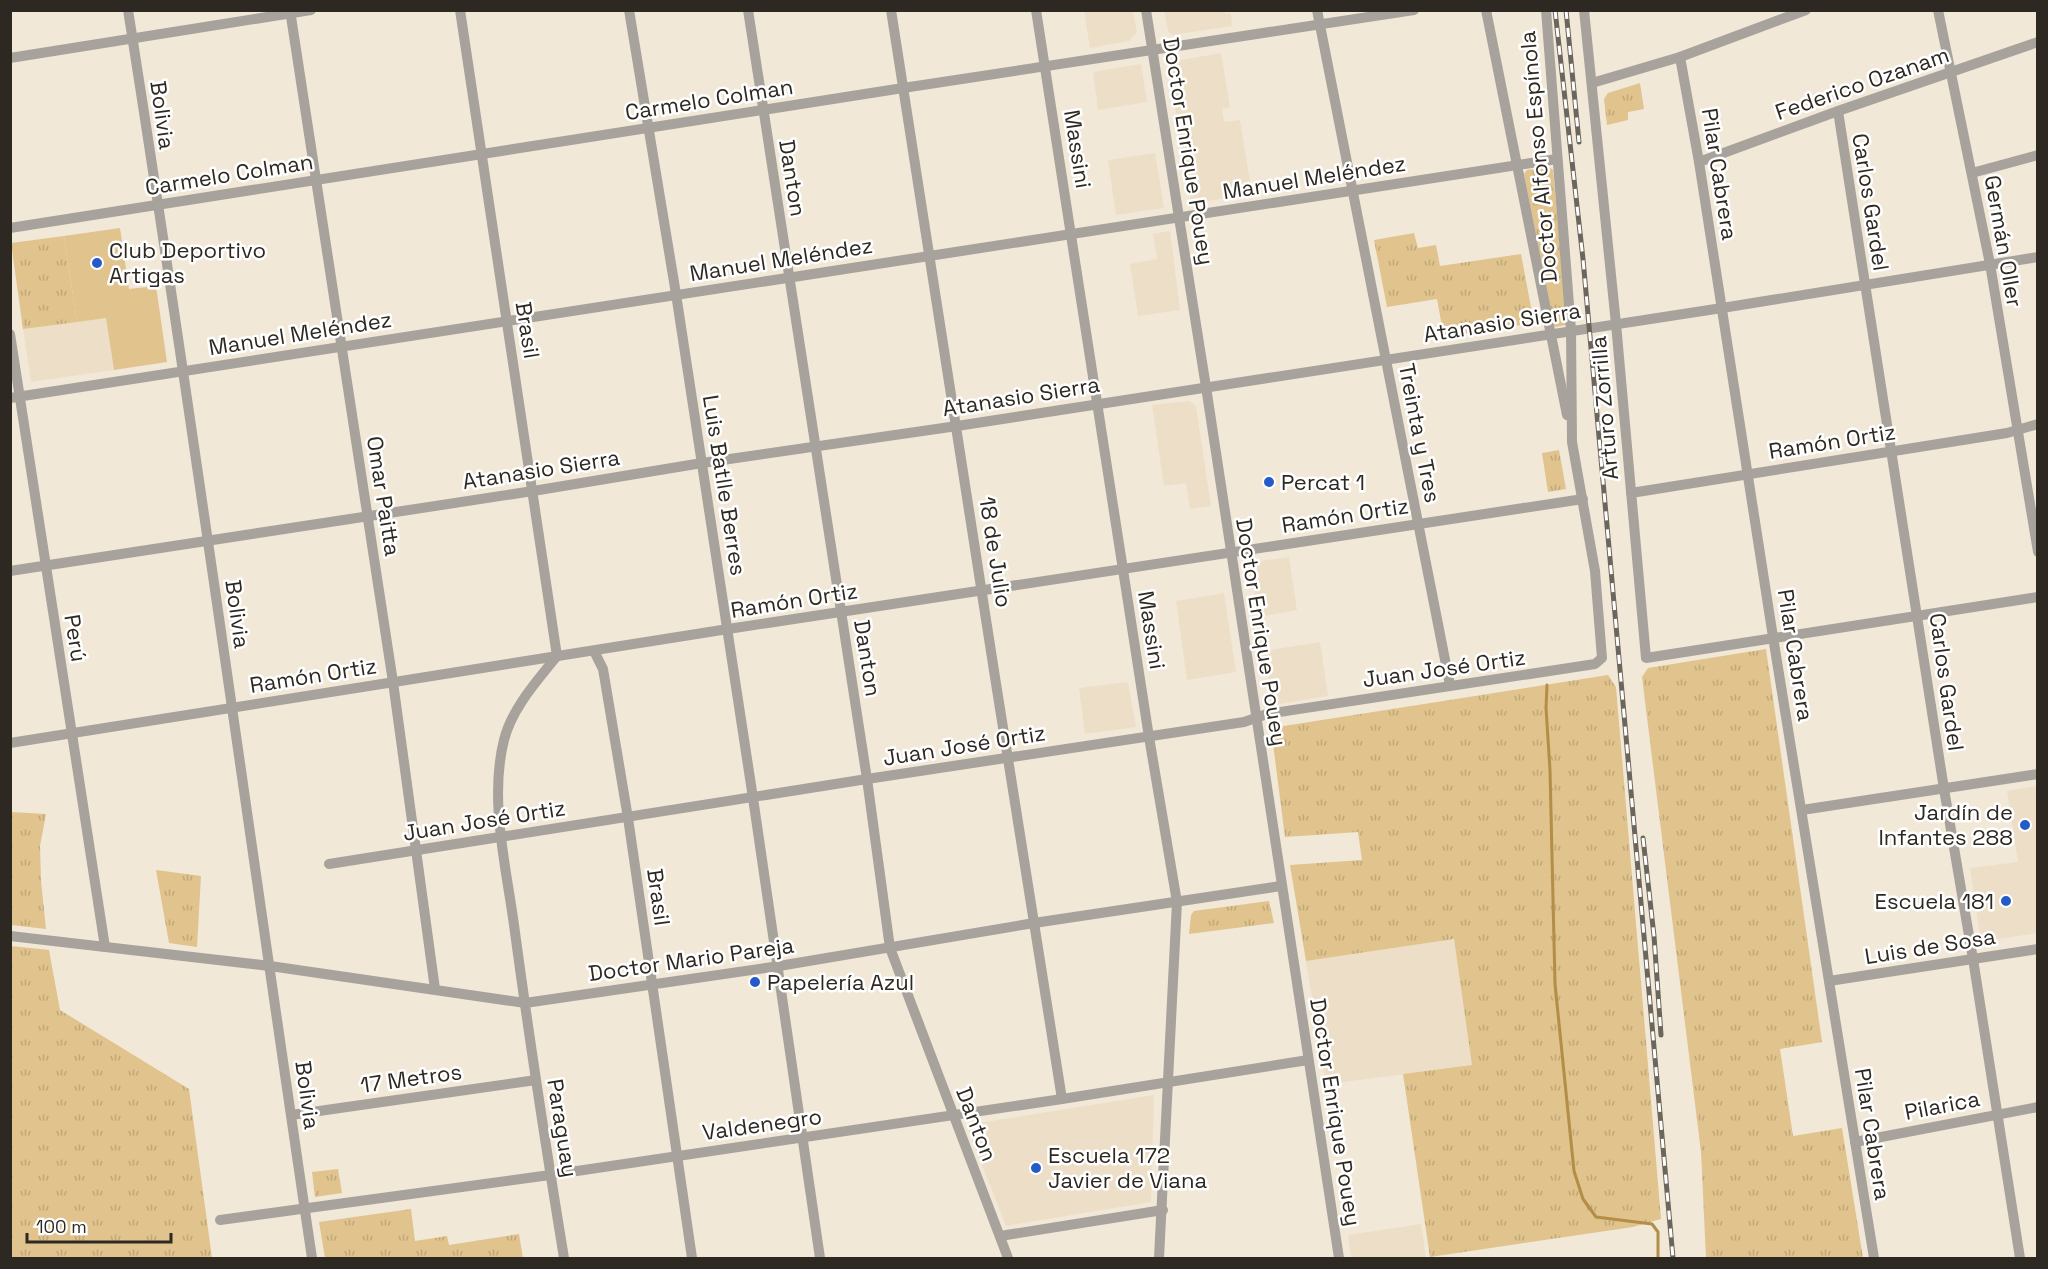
<svg xmlns="http://www.w3.org/2000/svg" width="2048" height="1269" font-family="'Space Grotesk',sans-serif">
  <style>
    .built { fill: #eddfc7 }
    .grass { fill: url(#grass-tufts) }
    .park { fill: #e0c38d }
    .lines { fill: none; stroke-linecap: round; stroke-linejoin: round }
    .stream { stroke: #b28e46; stroke-width: 3 }
    .minor { stroke: #a7a39c; stroke-width: 10 }
    .rail-casing { stroke: #6b655b; stroke-width: 5 }
    .rail { stroke: #fff; stroke-width: 3; stroke-dasharray: 9; stroke-linecap: butt }
    .poi-dot { fill: #255bc8; stroke: #fff; stroke-width: 2 }
    .labels { text-anchor: middle; stroke-width: 5; stroke-linejoin: round; paint-order: stroke }
    .street-label { font-size: 22px; fill: #2d2922; stroke: #fff }
    .poi-label { font-size: 22px; fill: #2d2922; stroke: #fff; text-anchor: start }
  </style>
  <defs>
    <pattern id="grass-tufts" width="24" height="20" patternUnits="userSpaceOnUse" patternTransform="scale(1.5)"><rect width="24" height="20" fill="#e0c38d"/><path d="M3 7l-1-3M5 7V3M7 7l1-3M15 17l-1-3M17 17v-4M19 17l1-3" fill="none" stroke="#c0a879"/></pattern>
  </defs>
  <rect width="100%" height="100%" fill="#f2e8d7"/>
  <!-- built -->
  <g class="built">
    <polygon points="1084,11 1133,11 1137,33 1129,41 1090,48"/>
    <polygon points="1164,11 1224,11 1225,14 1231,13 1232,26 1172,35 1168,31"/>
    <polygon points="1221,53 1230,107 1222,109 1224,122 1240,120 1252,194 1195,203 1190,199 1168,65 1170,62"/>
    <polygon points="1141,64 1147,102 1098,110 1093,72"/>
    <polygon points="1155,153 1164,208 1116,215 1108,160"/>
    <polygon points="1170,231 1180,310 1138,316 1130,264 1157,259 1153,234"/>
    <polygon points="106,317 114,370 31,382 23,329"/>
    <polygon points="1189,401 1196,406 1211,506 1190,509 1186,483 1164,486 1152,405"/>
    <polygon points="1289,557 1297,610 1258,617 1250,565 1253,562"/>
    <polygon points="1224,593 1236,672 1187,680 1176,601"/>
    <polygon points="1320,642 1328,696 1273,705 1264,651"/>
    <polygon points="1128,682 1136,727 1085,734 1079,688"/>
    <polygon points="2037,786 2037,933 1981,942 1970,868 2018,862 2007,791"/>
    <polygon points="1454,939 1473,1066 1326,1084 1306,961"/>
    <polygon points="1154,1095 1151,1202 1006,1226 966,1125"/>
    <polygon points="1421,1224 1426,1258 1351,1258 1348,1235"/>
  </g>
  <!-- grass -->
  <g class="grass">
    <polygon points="1640,83 1644,109 1628,112 1628,120 1607,125 1604,99 1608,93"/>
    <polygon points="1549,167 1553,170 1567,322 1566,325 1556,327 1553,325 1524,174 1527,170"/>
    <polygon points="1414,233 1418,248 1436,245 1440,266 1521,254 1534,323 1444,337 1437,299 1387,307 1374,240"/>
    <polygon points="64,236 77,322 23,329 11,243"/>
    <polygon points="1559,450 1566,489 1548,492 1542,453"/>
    <polygon points="1766,649 1822,1042 1780,1049 1793,1136 1842,1128 1863,1258 1706,1258 1701,1152 1642,677 1648,668"/>
    <polygon points="1608,675 1616,687 1661,1219 1633,1227 1430,1257 1403,1074 1472,1065 1454,939 1306,961 1290,865 1362,860 1358,832 1285,837 1271,728"/>
    <polygon points="11,812 46,814 40,846 41,881 46,929 11,925"/>
    <polygon points="156,870 201,876 197,947 169,943"/>
    <polygon points="1269,901 1274,923 1189,934 1191,915 1194,911"/>
    <polygon points="11,946 49,950 60,1010 189,1089 212,1258 11,1258"/>
    <polygon points="338,1169 342,1193 315,1197 312,1172"/>
    <polygon points="411,1209 415,1241 447,1236 449,1245 519,1234 523,1258 325,1258 319,1222"/>
  </g>
  <!-- park -->
  <polygon class="park" points="120,228 129,289 156,286 167,362 114,370 106,318 77,322 64,236"/>
  <g class="lines">
    <!-- stream -->
    <polyline class="stream" points="1547,685 1546,708 1550,770 1555,984 1574,1171 1583,1199 1596,1217 1652,1224 1658,1232 1658,1258"/>
    <!-- minor -->
    <g class="minor">
      <path d="M128,10C194,426 250,843 312,1258"/>
      <polyline points="290,10 393,682 435,989"/>
      <path d="M460,10L557,656C537,681 512,708 504,740C489,799 506,866 514,925C529,1037 546,1148 564,1258"/>
      <polyline points="629,10 676,294 753,798 820,1258"/>
      <polyline points="748,10 867,779 890,948 1008,1258"/>
      <path d="M891,10C947,374 1004,736 1062,1099"/>
      <polyline points="1036,10 1149,737 1177,902 1159,1258"/>
      <polyline points="1146,10 1206,387 1339,1258"/>
      <polyline points="1317,10 1450,685"/>
      <polyline points="1486,10 1567,415"/>
      <polyline points="1584,10 1616,324 1646,658 2038,597"/>
      <polyline points="1938,10 1990,264 2038,552"/>
      <polyline points="1680,57 1699,162 1773,637 1874,1258"/>
      <polyline points="10,58 311,10"/>
      <polyline points="1592,83 1680,57 1806,10"/>
      <polyline points="1838,111 1944,789 1973,959 2020,1258"/>
      <polyline points="1699,162 1838,111 2038,42"/>
      <polyline points="1972,173 2038,155"/>
      <polyline points="10,228 903,88 1414,10"/>
      <polyline points="10,334 105,947"/>
      <polyline points="10,398 1557,159"/>
      <polyline points="1631,493 2007,433 2038,424"/>
      <polyline points="10,571 533,491 702,463 957,426 1722,308 2038,257"/>
      <polyline points="594,651 603,669 628,818 692,1258"/>
      <polyline points="10,743 728,629 1583,499"/>
      <polyline points="1802,810 2038,774"/>
      <polyline points="329,864 867,779 1244,722 1267,714 1595,664 1602,658 1595,571 1572,442 1571,330 1546,10"/>
      <polyline points="10,936 270,966 525,1003 779,966 1034,923 1281,886"/>
      <polyline points="1829,981 2038,949"/>
      <polyline points="291,1115 536,1080"/>
      <polyline points="1855,1142 2038,1107"/>
      <polyline points="220,1220 550,1175 1062,1099 1308,1060"/>
      <polyline points="1000,1236 1163,1210"/>
    </g>
    <!-- rail casing -->
    <g class="rail-casing">
      <g id="rail">
        <polyline points="1555,10 1583,259 1673,1258"/>
        <polyline points="1566,10 1579,142"/>
        <polyline points="1643,838 1654,936 1661,1035"/>
      </g>
    </g>
    <!-- rail -->
    <use href="#rail" class="rail"/>
  </g>
  <!-- markers -->
  <g class="poi-dot">
    <circle cx="97" cy="263" r="6"/>
    <circle cx="1269" cy="482" r="6"/>
    <circle cx="2025" cy="825" r="6"/>
    <circle cx="2006" cy="901" r="6"/>
    <circle cx="755" cy="982" r="6"/>
    <circle cx="1036" cy="1168" r="6"/>
  </g>
  <g class="labels">
    <!-- street labels -->
    <g class="street-label">
      <text transform="translate(1862 83) rotate(-19)" y="8">Federico Ozanam</text>
      <text transform="translate(709 99) rotate(-9)" y="8">Carmelo Colman</text>
      <text transform="translate(163 115) rotate(82)" y="8">Bolivia</text>
      <text transform="translate(1078 149) rotate(81)" y="8">Massini</text>
      <text transform="translate(1189 151) rotate(81)" y="8">Doctor Enrique Pouey</text>
      <text transform="translate(1538 157) rotate(-95)" y="8">Doctor Alfonso Espínola</text>
      <text transform="translate(229 174) rotate(-9)" y="8">Carmelo Colman</text>
      <text transform="translate(1720 174) rotate(81)" y="8">Pilar Cabrera</text>
      <text transform="translate(1314 177) rotate(-9)" y="8">Manuel Meléndez</text>
      <text transform="translate(793 178) rotate(81)" y="8">Danton</text>
      <text transform="translate(1871 202) rotate(81)" y="8">Carlos Gardel</text>
      <text transform="translate(2004 241) rotate(80)" y="8">Germán Oller</text>
      <text transform="translate(781 259) rotate(-9)" y="8">Manuel Meléndez</text>
      <text transform="translate(1502 322) rotate(-9)" y="8">Atanasio Sierra</text>
      <text transform="translate(528 330) rotate(81)" y="8">Brasil</text>
      <text transform="translate(300 333) rotate(-9)" y="8">Manuel Meléndez</text>
      <text transform="translate(1021 396) rotate(-9)" y="8">Atanasio Sierra</text>
      <text transform="translate(1604 408) rotate(-95)" y="8">Arturo Zorrilla</text>
      <text transform="translate(1420 433) rotate(79)" y="8">Treinta y Tres</text>
      <text transform="translate(1832 441) rotate(-9)" y="8">Ramón Ortiz</text>
      <text transform="translate(541 469) rotate(-9)" y="8">Atanasio Sierra</text>
      <text transform="translate(725 485) rotate(81)" y="8">Luis Batlle Berres</text>
      <text transform="translate(384 496) rotate(81)" y="8">Omar Paitta</text>
      <text transform="translate(1345 515) rotate(-9)" y="8">Ramón Ortiz</text>
      <text transform="translate(996 552) rotate(81)" y="8">18 de Julio</text>
      <text transform="translate(794 600) rotate(-9)" y="8">Ramón Ortiz</text>
      <text transform="translate(238 614) rotate(82)" y="8">Bolivia</text>
      <text transform="translate(1152 630) rotate(81)" y="8">Massini</text>
      <text transform="translate(1262 632) rotate(81)" y="8">Doctor Enrique Pouey</text>
      <text transform="translate(76 638) rotate(81)" y="8">Perú</text>
      <text transform="translate(1796 655) rotate(81)" y="8">Pilar Cabrera</text>
      <text transform="translate(868 658) rotate(81)" y="8">Danton</text>
      <text transform="translate(1444 668) rotate(-8)" y="8">Juan José Ortiz</text>
      <text transform="translate(313 675) rotate(-9)" y="8">Ramón Ortiz</text>
      <text transform="translate(1947 682) rotate(82)" y="8">Carlos Gardel</text>
      <text transform="translate(964 745) rotate(-9)" y="8">Juan José Ortiz</text>
      <text transform="translate(484 820) rotate(-9)" y="8">Juan José Ortiz</text>
      <text transform="translate(659 897) rotate(82)" y="8">Brasil</text>
      <text transform="translate(1930 946) rotate(-9)" y="8">Luis de Sosa</text>
      <text transform="translate(691 959) rotate(-8)" y="8">Doctor Mario Pareja</text>
      <text transform="translate(411 1078) rotate(-8)" y="8">17 Metros</text>
      <text transform="translate(308 1095) rotate(82)" y="8">Bolivia</text>
      <text transform="translate(1942 1105) rotate(-11)" y="8">Pilarica</text>
      <text transform="translate(1336 1112) rotate(81)" y="8">Doctor Enrique Pouey</text>
      <text transform="translate(762 1124) rotate(-8)" y="8">Valdenegro</text>
      <text transform="translate(977 1124) rotate(69)" y="8">Danton</text>
      <text transform="translate(563 1128) rotate(81)" y="8">Paraguay</text>
      <text transform="translate(1873 1134) rotate(81)" y="8">Pilar Cabrera</text>
    </g>
    <!-- poi labels -->
    <g class="poi-label">
      <text x="109" y="258">Club Deportivo<tspan x="109" dy="25">Artigas</tspan></text>
      <text x="1281" y="490">Percat 1</text>
      <text x="2013" y="820" text-anchor="end">Jardín de<tspan x="2013" dy="25">Infantes 288</tspan></text>
      <text x="1994" y="909" text-anchor="end">Escuela 181</text>
      <text x="767" y="990">Papelería Azul</text>
      <text x="1048" y="1163">Escuela 172<tspan x="1048" dy="25">Javier de Viana</tspan></text>
    </g>
  </g>
  <!-- border -->
  <rect width="2048" height="1269" fill="none" stroke="#2d2922" stroke-width="24"/>
  <!-- scale -->
  <path d="M27 1233v9h144v-9" fill="none" stroke="#2d2922" stroke-width="3"/>
  <text x="36" y="1233" font-size="18" fill="#2d2922" stroke="#ffffff" stroke-width="4.5" paint-order="stroke">100 m</text>
</svg>
